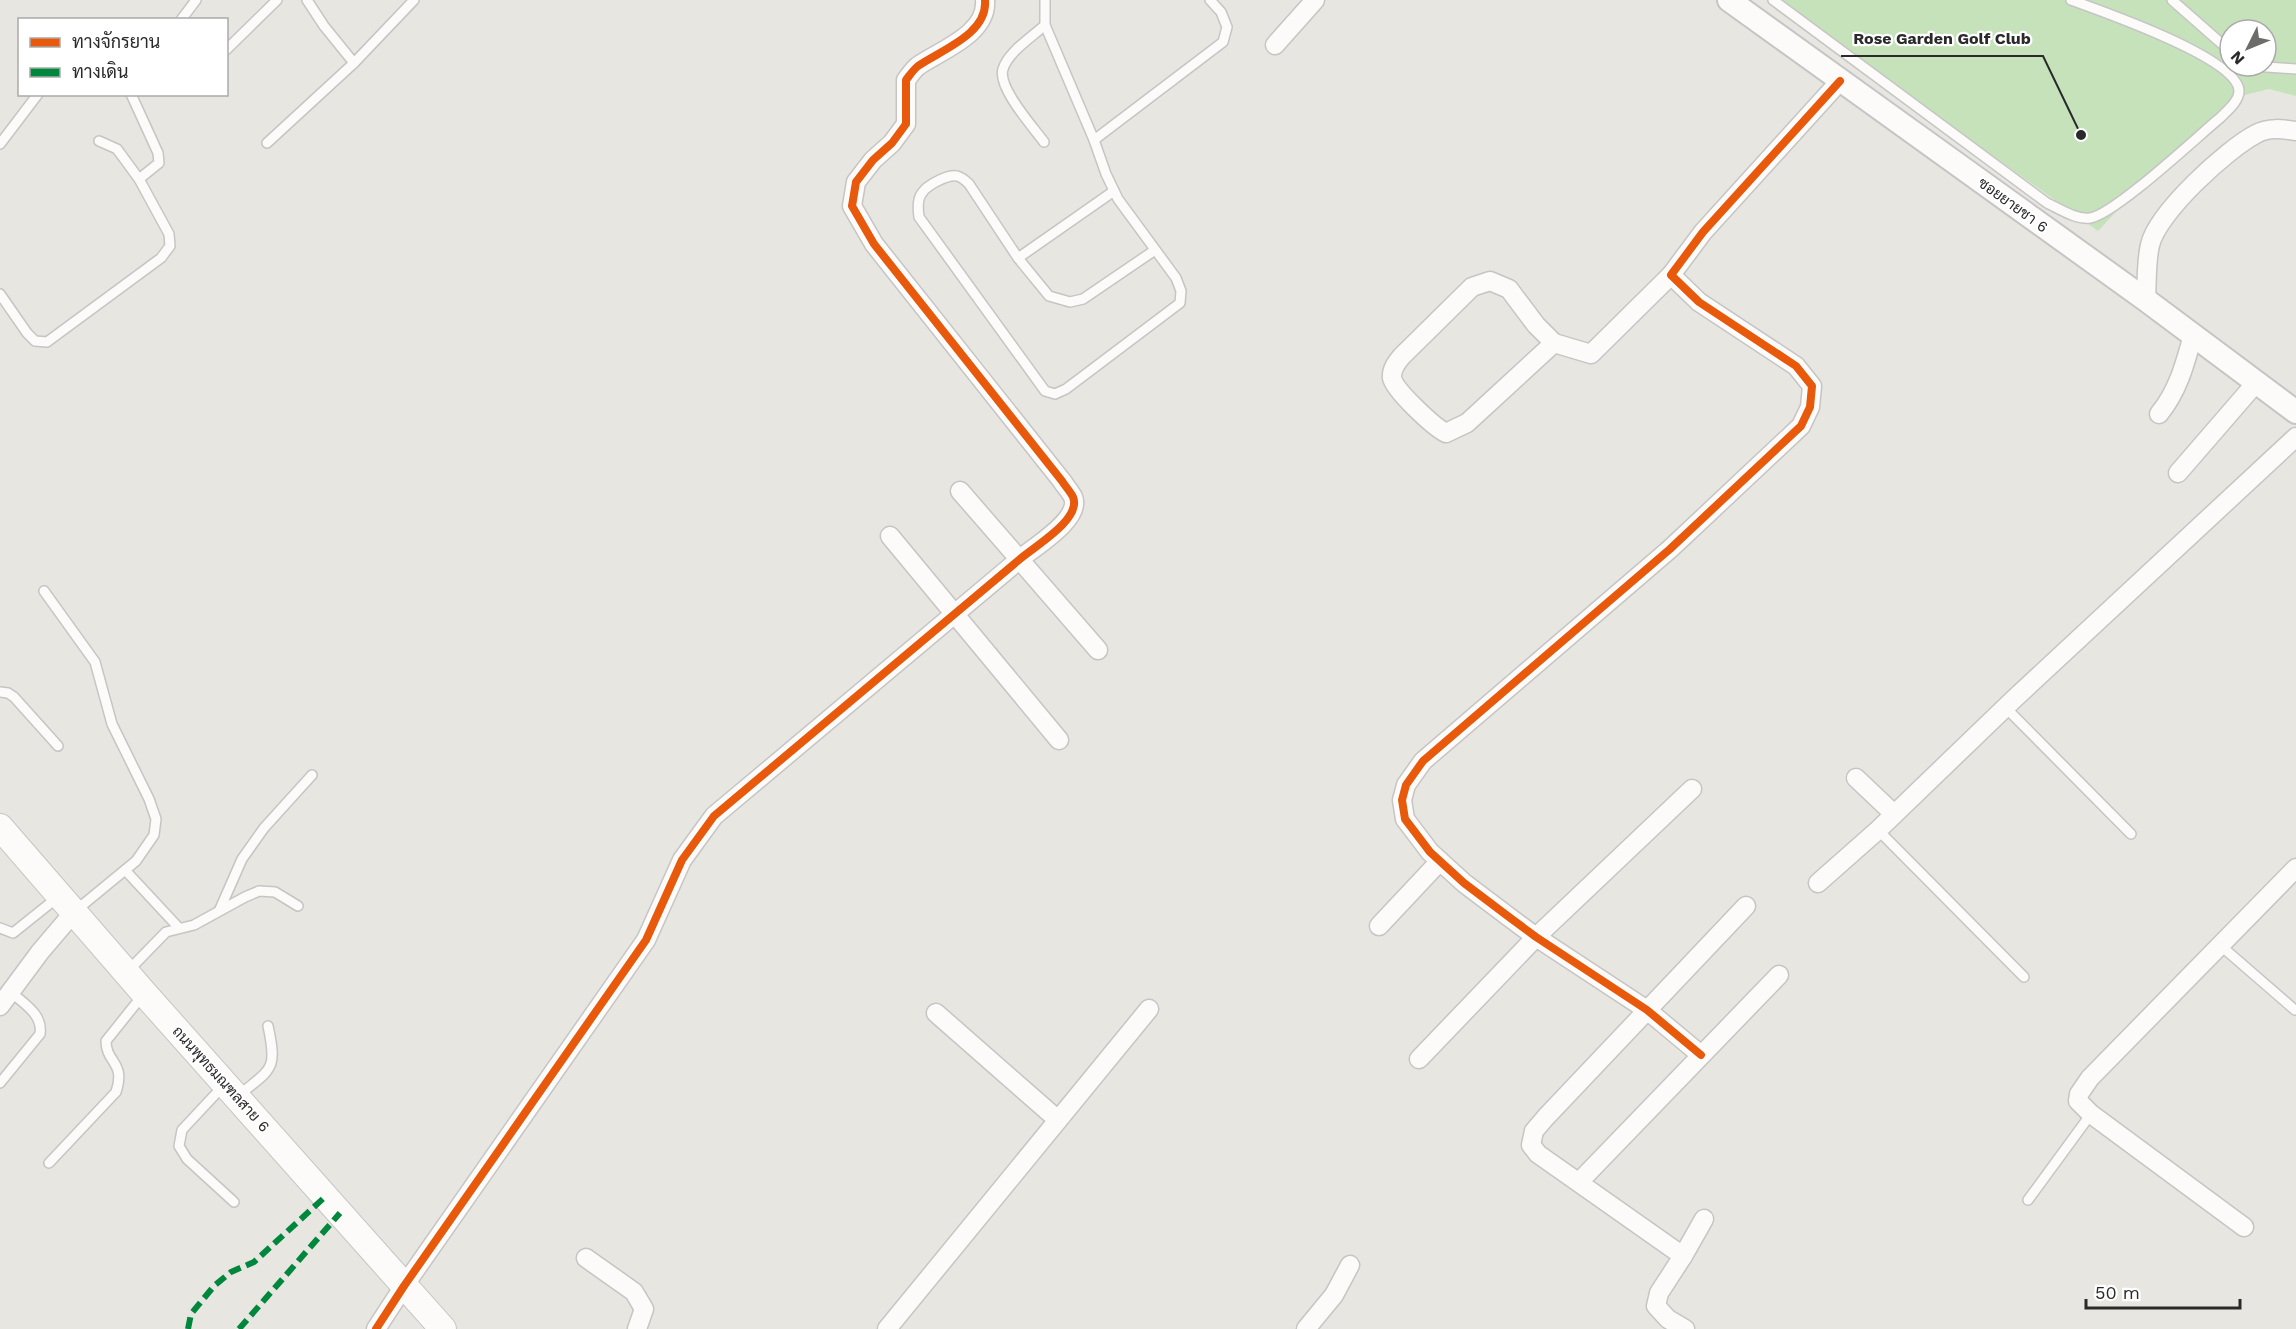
<svg xmlns="http://www.w3.org/2000/svg" width="2296" height="1329" font-family="'Work Sans',Sarabun,sans-serif">
  <style>
    .green { fill: #c5e2bb; fill-rule: evenodd }
    .lines { fill: none; stroke-linecap: round; stroke-linejoin: round }
    .service-casing { stroke: #c5c5c5; stroke-width: 12 }
    .minor-casing { stroke: #c5c5c5; stroke-width: 21 }
    .tertiary-casing { stroke: #c5c5c5; stroke-width: 26 }
    .secondary-casing { stroke: #c5c5c5; stroke-width: 28 }
    .service { stroke: #fcfbfa; stroke-width: 9 }
    .minor { stroke: #fcfbfa; stroke-width: 18 }
    .tertiary { stroke: #fcfbfa; stroke-width: 22 }
    .secondary { stroke: #fcfbfa; stroke-width: 26 }
    .quiet { stroke: #00873e; stroke-width: 6; stroke-dasharray: 12 6; stroke-linecap: butt }
    .cycleway-casing { stroke: #fff; stroke-width: 11 }
    .cycleway { stroke: #e8590c; stroke-width: 8 }
    .labels { text-anchor: middle; stroke-width: 4.5; stroke-linejoin: round; paint-order: stroke }
    .street-label { font-size: 15px; fill: #2a2a2a; stroke: #fff }
    .leader { fill: none; stroke: #2a2a2a; stroke-width: 2 }
    .callout-dot { fill: #2a2a2a; stroke: #fff; stroke-width: 2 }
    .callout-label { font-size: 16px; text-anchor: middle; font-weight: bold; fill: #2a2a2a; stroke: #fff; stroke-width: 4.5; stroke-linejoin: round; paint-order: stroke }
  </style>
  <rect width="100%" height="100%" fill="#e8e6e0"/>
  <!-- green -->
  <path class="green" d="M1775,0H2296V96L2269,89L2245,95L2151,174L2098,231ZM2230,30H2266V66H2230Z"/>
  <g class="lines">
    <!-- service casing -->
    <g class="service-casing">
      <g id="service">
        <polyline points="307,0 324,26 354,63 414,0"/>
        <path d="M1045,0V25L1094,140L1106,174L1118,199L1176,278L1181,291L1180,303L1066,389L1055,394L1045,391L919,217C918,210 917,199 922,193C927,185 948,174 957,176C961,177 966,181 969,184L1018,258L1049,296L1070,302L1083,299L1155,250"/>
        <path d="M1773,0L2047,203C2058,208 2076,220 2090,218C2114,215 2198,136 2221,117C2228,110 2239,101 2239,91C2238,58 2101,11 2071,0"/>
        <polyline points="2172,0 2230,51"/>
        <polyline points="181,20 196,0"/>
        <polyline points="226,50 277,0"/>
        <polyline points="2253,66 2296,69"/>
        <polyline points="1094,140 1223,42 1227,27 1221,12 1210,0"/>
        <polyline points="99,141 117,149 139,179 159,163 158,153 131,94"/>
        <path d="M1044,142C1033,127 997,87 1003,69C1008,52 1032,37 1045,25"/>
        <polyline points="267,143 354,63"/>
        <polyline points="0,144 38,94"/>
        <polyline points="1018,258 1114,191"/>
        <polyline points="0,294 27,333 35,341 47,342 161,258 170,246 169,234 139,179"/>
        <polyline points="44,591 95,662 112,724 149,799 156,819 154,835 136,861 74,912"/>
        <polyline points="0,692 8,693 14,697 58,746"/>
        <polyline points="2005,707 2131,834"/>
        <polyline points="1878,830 2024,977"/>
        <polyline points="125,870 179,928"/>
        <polyline points="220,909 242,859 264,828 312,775"/>
        <polyline points="0,928 13,933 58,897"/>
        <polyline points="2220,945 2295,1010"/>
        <polyline points="127,972 166,932 194,925 245,897 259,891 275,892 298,906"/>
        <path d="M0,1083L40,1034C43,1014 24,1004 11,992"/>
        <polyline points="224,1085 182,1130 179,1146 187,1159 234,1202"/>
        <path d="M237,1097C271,1068 278,1072 268,1026"/>
        <path d="M49,1163L116,1092C126,1062 106,1063 106,1041L142,996"/>
        <polyline points="2028,1200 2091,1114"/>
      </g>
    </g>
    <!-- minor casing -->
    <g class="minor-casing">
      <g id="minor">
        <polyline points="1275,45 1315,0"/>
        <path d="M2146,300C2147,282 2146,262 2150,245C2157,213 2227,149 2256,134C2268,127 2283,129 2296,131"/>
        <path d="M1554,343L1467,423L1446,433C1434,427 1395,391 1392,378C1391,369 1397,362 1402,356L1472,287L1490,281L1509,289L1536,325L1554,343L1591,354L1671,275"/>
        <path d="M2159,414C2178,391 2185,364 2193,335"/>
        <polyline points="2178,473 2255,384"/>
        <polyline points="960,491 1098,650"/>
        <polyline points="890,536 1059,740"/>
        <polyline points="1856,778 1894,814"/>
        <polyline points="1818,883 1878,830 2014,699 2296,437"/>
        <polyline points="1379,926 1440,861"/>
        <polyline points="0,1006 40,952 74,912"/>
        <polyline points="936,1013 1058,1120"/>
        <polyline points="1701,1055 1647,1010 1536,937 1509,917 1464,883 1430,852 1405,819 1402,800 1406,785 1423,761 1670,549 1801,426 1810,407 1812,386 1796,366 1699,302 1671,275 1703,232 1840,81"/>
        <polyline points="1419,1059 1536,937 1692,789"/>
        <polyline points="1579,1182 1779,975"/>
        <polyline points="2244,1227 2091,1114 2078,1101 2079,1094 2090,1078 2296,868"/>
        <polyline points="1683,1256 1704,1219"/>
        <polyline points="586,1258 634,1292 644,1309 637,1329"/>
        <path d="M376,1329L404,1286L646,940L682,860L714,816L1020,559C1035,546 1082,519 1073,497C1070,491 1065,486 1062,481L874,244L852,206L856,182L873,160L892,143L906,124V80C910,75 913,70 918,66C941,50 988,34 985,0"/>
        <polyline points="887,1329 1149,1009"/>
        <polyline points="1306,1329 1334,1295 1350,1265"/>
        <polyline points="1685,1329 1668,1319 1656,1306 1659,1293 1683,1256 1538,1154 1531,1145 1534,1131 1546,1117 1746,906"/>
      </g>
    </g>
    <!-- tertiary casing -->
    <g class="tertiary-casing">
      <polyline id="tertiary" points="1729,0 2146,300 2296,412"/>
    </g>
    <!-- secondary casing -->
    <g class="secondary-casing">
      <polyline id="secondary" points="0,827 144,993 443,1329"/>
    </g>
    <!-- service -->
    <use href="#service" class="service"/>
    <!-- minor -->
    <use href="#minor" class="minor"/>
    <!-- tertiary -->
    <use href="#tertiary" class="tertiary"/>
    <!-- secondary -->
    <use href="#secondary" class="secondary"/>
    <!-- quiet -->
    <g class="quiet">
      <polyline points="188,1329 191,1314 214,1286 231,1272 254,1262 326,1196"/>
      <polyline points="239,1329 340,1213"/>
    </g>
    <!-- cycleway casing -->
    <g class="cycleway-casing">
      <g id="cycleway">
        <polyline points="1701,1055 1647,1010 1536,937 1509,917 1464,883 1430,852 1405,819 1402,800 1406,785 1423,761 1670,549 1801,426 1810,407 1812,386 1796,366 1699,302 1671,275 1703,232 1840,81"/>
        <path d="M376,1329L404,1286L646,940L682,860L714,816L1020,559C1035,546 1082,519 1073,497C1070,491 1065,486 1062,481L874,244L852,206L856,182L873,160L892,143L906,124V80C910,75 913,70 918,66C941,50 988,34 985,0"/>
      </g>
    </g>
    <!-- cycleway -->
    <use href="#cycleway" class="cycleway"/>
  </g>
  <g class="labels">
    <!-- street labels -->
    <g class="street-label">
      <text transform="translate(2013 205) rotate(36)" y="5">ซอยยายชา 6</text>
      <text transform="translate(221 1079) rotate(48)" y="5">ถนนพุทธมณฑลสาย 6</text>
    </g>
  </g>
  <!-- callouts -->
  <path class="leader" d="M2081 135L2043 56H1841"/>
  <circle class="callout-dot" cx="2081" cy="135" r="6"/>
  <g class="callout-label">
    <text x="1942" y="44">Rose Garden Golf Club</text>
  </g>
  <!-- legend -->
  <rect x="18" y="18" width="210" height="78" fill="#ffffff" stroke="#aaaaaa" stroke-width="1.5"/>
  <rect x="30" y="38" width="30" height="9" fill="#e8590c" stroke="#aaaaaa" stroke-width="1.5"/>
  <text x="72" y="48" font-size="18" fill="#2a2a2a">ทางจักรยาน</text>
  <rect x="30" y="68" width="30" height="9" fill="#00873e" stroke="#aaaaaa" stroke-width="1.5"/>
  <text x="72" y="78" font-size="18" fill="#2a2a2a">ทางเดิน</text>
  <!-- north arrow -->
  <g transform="translate(2248 48) rotate(227)"><circle r="28" fill="#ffffff" stroke="#aaaaaa" stroke-width="1.5"/>
  <path d="M0-4.5L10 22L0 15L-10 22Z" fill="#6c6c6a"/>
  <text y="-9" font-size="16" font-weight="bold" text-anchor="middle" fill="#2a2a2a">N</text>
  </g>
  <!-- scale -->
  <path d="M2086 1299v9h154v-9" fill="none" stroke="#2a2a2a" stroke-width="3"/>
  <text x="2095" y="1299" font-size="18" fill="#2a2a2a" stroke="#ffffff" stroke-width="4.5" paint-order="stroke">50 m</text>
</svg>
